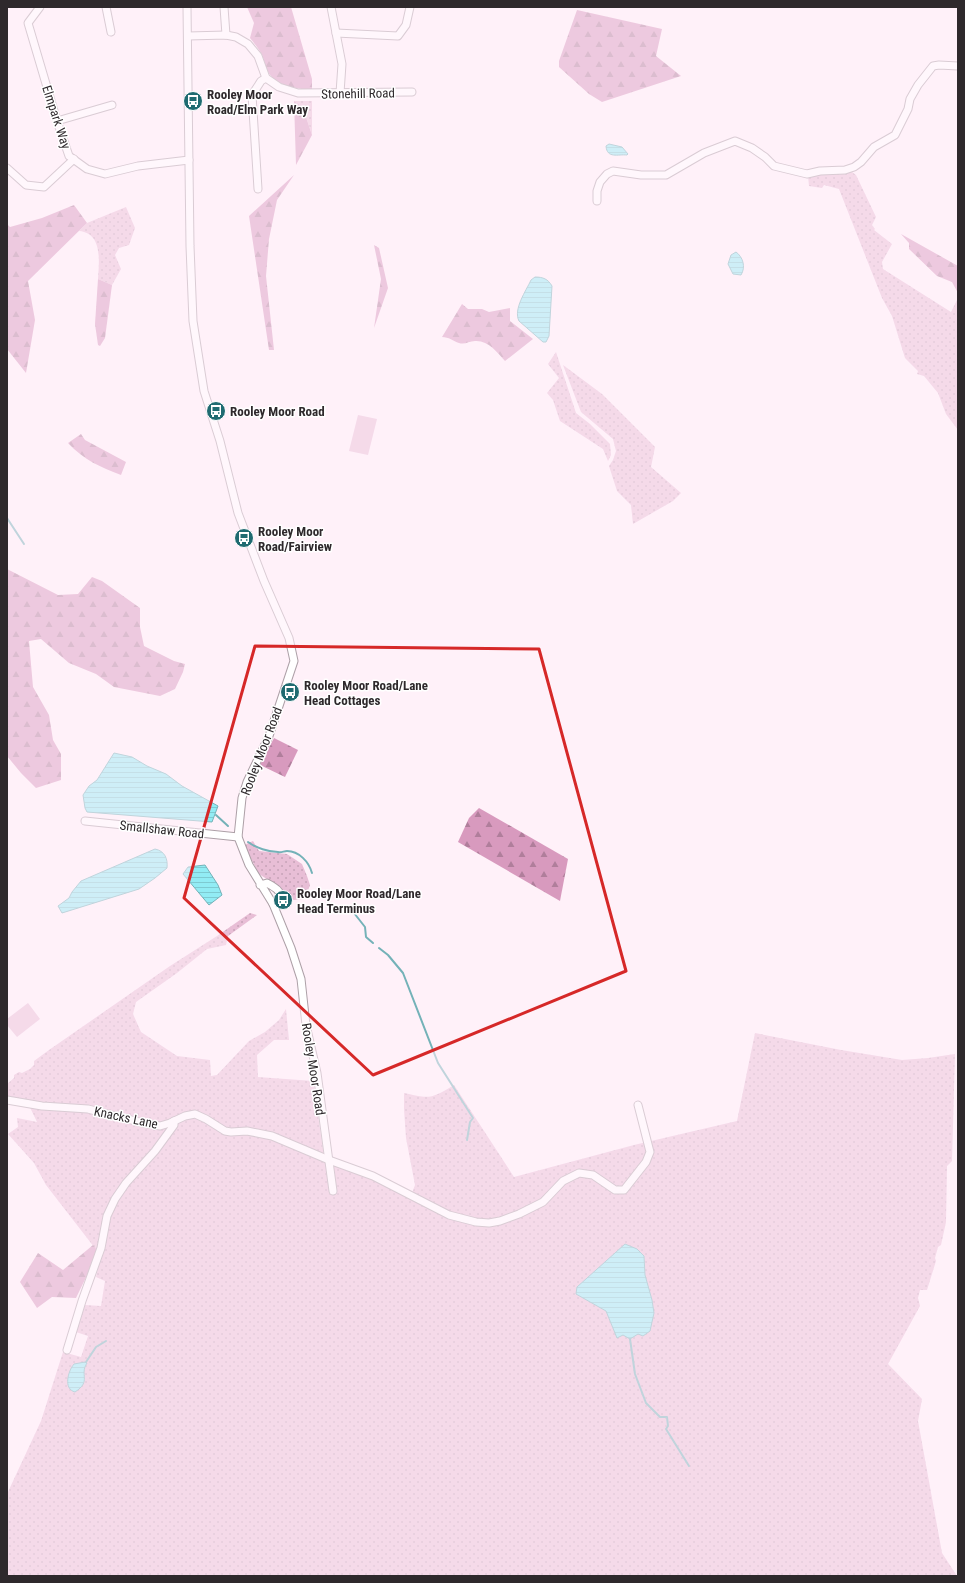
<svg xmlns="http://www.w3.org/2000/svg" width="965" height="1583" font-family="'Roboto Condensed',sans-serif">
  <style>
    .grass { fill: url(#grass-dots); fill-rule: evenodd }
    .forest { fill: url(#forest-firs) }
    .pitch { fill: #e8bed6 }
    .water { fill: url(#water-rules); stroke: #74b2b8 }
    .lines { fill: none; stroke-linecap: round; stroke-linejoin: round }
    .stream { stroke: #74b2b8; stroke-width: 2 }
    .minor-casing { stroke: #ada0a7; stroke-width: 9 }
    .minor { stroke: #fff; stroke-width: 7 }
    .marked { fill: none; stroke: #d62828; stroke-width: 3; stroke-linejoin: round }
    .labels { text-anchor: middle; stroke-width: 3; stroke-linejoin: round; paint-order: stroke }
    .street-label { font-size: 13px; fill: #2e292c; stroke: #fff }
    .poi-label { font-size: 13px; font-weight: bold; fill: #2e292c; stroke: #fff; text-anchor: start }
  </style>
  <defs>
    <pattern id="grass-dots" width="8" height="8" patternUnits="userSpaceOnUse"><rect width="8" height="8" fill="#e8bed6"/><path d="M2 2h.1M6 6h.1" fill="none" stroke="#c7a3b8" stroke-width="1.8" stroke-linecap="round"/></pattern>
    <pattern id="forest-firs" width="22" height="20" patternUnits="userSpaceOnUse"><rect width="22" height="20" fill="#d89abe"/><path d="M5 1l3.5 6h-7zM16 11l3.5 6h-7z" fill="#b07e9b"/></pattern>
    <pattern id="water-rules" width="6" height="5" patternUnits="userSpaceOnUse"><rect width="6" height="5" fill="#92ecf4"/><path d="M0 2.5h6" fill="none" stroke="#7ecad1"/></pattern>
  </defs>
  <rect width="100%" height="100%" fill="#fff1f9"/>
  <!-- grass -->
  <g class="grass">
    <polygon points="294,101 312,101 312,135 306,117 307,110"/>
    <polygon points="852,172 856,175 876,217 872,225 875,229 874,230 892,244 882,262 883,269 951,312 958,298 958,430 946,414 938,393 924,376 917,374 918,371 905,358 892,316 882,298 839,189 824,185 822,188 809,186 808,176 821,173 843,174"/>
    <path d="M126,207L135,228L129,245L119,248L115,255L121,269L112,285L98,279C99,262 103,233 79,231L87,223Z"/>
    <polygon points="556,352 576,413 590,424 610,444 611,455 608,461 603,449 560,421 553,400 547,393 559,378 548,364"/>
    <polygon points="563,365 602,394 655,447 651,467 681,493 673,501 633,524 631,505 617,491 609,466 613,460 616,451 613,439 581,412"/>
    <polygon points="253,841 259,851 287,854 302,864 307,876 310,885 305,899 294,900 285,898 282,889 259,874 244,845"/>
    <path d="M250,913L257,915L228,936L226,945L207,949L177,973L136,1002L133,1014L141,1032L177,1056L210,1060L211,1076L217,1075L249,1041L265,1032L279,1020L286,1009L289,1040H274L257,1055L258,1077L313,1081L325,1163L352,1170L410,1198L415,1185L406,1138L404,1109V1093C430,1099 431,1099 454,1085L514,1177L634,1145L737,1121L755,1033L841,1050L902,1060L928,1058L955,1054L952,1161L947,1166L946,1222L941,1245L938,1247L935,1258L936,1261L927,1290H920L918,1298L920,1306L888,1364L922,1399L918,1421L942,1553L957,1576H7V1494L41,1421L63,1352L81,1357L88,1336L76,1332L85,1305L101,1306L105,1281L96,1277L101,1256L46,1185L34,1163L8,1134L18,1127L17,1118L37,1122L26,1099L7,1097V1084L14,1078V1075L19,1072L22,1073L30,1069L34,1065V1061L49,1050L170,966L217,936ZM85,1362L83,1373L84,1383L68,1381L81,1363Z"/>
  </g>
  <!-- forest -->
  <g class="forest">
    <path d="M247,7H291L312,79V90C299,89 281,87 271,76C265,70 265,60 261,53C258,48 254,43 250,38L254,23Z"/>
    <polygon points="577,10 662,29 656,56 681,76 602,102 589,94 559,67 559,61"/>
    <polygon points="294,101 307,110 306,117 312,135 296,165"/>
    <polygon points="294,175 277,200 269,239 266,276 274,350 269,350 249,216"/>
    <polygon points="74,205 87,223 28,281 35,320 26,373 7,349 7,224 10,227 42,218"/>
    <polygon points="901,234 958,266 958,293 952,282 937,276 909,249 909,243"/>
    <polygon points="374,245 379,248 388,288 374,328 381,279"/>
    <polygon points="98,279 112,285 105,338 100,346 98,345 95,324"/>
    <path d="M462,304L468,309H482L489,312L510,308V321L533,339L505,361C497,352 488,340 475,341C469,341 465,345 459,343C453,341 449,337 442,337Z"/>
    <path d="M81,434L85,440L126,462L121,475C100,467 84,460 68,443Z"/>
    <polygon points="7,569 58,595 78,594 92,577 102,581 140,608 140,627 144,646 174,661 185,664 183,672 175,689 160,696 114,687 96,674 69,663 41,639 29,641 33,687 49,715 53,740 61,754 61,780 36,788 21,773 7,756"/>
    <polygon points="274,738 298,750 285,777 260,765"/>
    <polygon points="479,808 568,859 560,901 458,842 469,818"/>
    <polygon points="93,1245 97,1250 92,1265 76,1298 52,1297 37,1308 20,1282 38,1253 63,1270"/>
  </g>
  <!-- pitch -->
  <g class="pitch">
    <polygon points="358,415 377,419 368,455 349,451"/>
    <polygon points="28,1003 40,1019 17,1037 7,1025 7,1019"/>
  </g>
  <!-- water -->
  <g class="water">
    <path d="M609,144L622,147L628,154L627,155C618,154 607,159 606,146Z"/>
    <path d="M736,252C743,257 746,267 741,275L733,274L728,264L731,255Z"/>
    <path d="M535,277C543,277 548,279 552,286L549,336L546,342H543L519,321C513,309 526,291 531,280Z"/>
    <polygon points="114,753 132,757 147,766 166,774 182,786 218,806 212,822 87,812 85,808 83,795 89,786 97,780"/>
    <path d="M155,849C165,851 168,859 167,868L155,878L139,889L62,913L58,906L69,898L72,892L81,881Z"/>
    <polygon points="205,865 218,885 222,895 209,905 183,874 188,867"/>
    <polygon points="625,1244 637,1249 644,1256 645,1275 652,1300 654,1313 650,1331 643,1336 638,1334 630,1339 623,1335 617,1338 606,1311 576,1294 577,1287"/>
    <path d="M85,1362L87,1363C79,1375 92,1381 75,1392C63,1389 68,1371 74,1364Z"/>
  </g>
  <g class="lines">
    <!-- stream -->
    <g class="stream">
      <polyline points="7,518 24,544"/>
      <polyline points="216,815 228,826"/>
      <path d="M248,842C256,848 269,852 278,852C281,853 284,851 287,851C299,851 309,862 312,873"/>
      <polyline points="354,913 365,927 366,937 373,943"/>
      <polyline points="379,948 388,955 403,973 438,1063 473,1118 470,1122 467,1140"/>
      <polyline points="630,1339 635,1374 646,1403 660,1417 667,1417 668,1426 666,1429 689,1466"/>
      <polyline points="86,1362 96,1347 106,1341"/>
    </g>
    <!-- minor casing -->
    <g class="minor-casing">
      <g id="minor">
        <polyline points="40,7 28,23 57,121 69,156 87,169 105,174 138,166 189,160"/>
        <polyline points="106,7 111,32"/>
        <path d="M187,7L190,246L193,321L204,391L220,441L238,513L264,581L289,638L294,661L269,736L247,782L242,798L238,837L249,865L273,904L281,899C281,890 274,887 267,883L260,885"/>
        <polyline points="224,7 226,35"/>
        <polyline points="331,7 342,64 340,93"/>
        <polyline points="336,33 398,36 406,25 410,7"/>
        <polyline points="188,36 226,35 236,37 248,44 258,56 266,78 279,87 298,93 412,92"/>
        <polyline points="57,121 112,105"/>
        <polyline points="7,168 26,185 44,187 74,159"/>
        <polyline points="258,189 252,95 261,81 266,78"/>
        <polyline points="597,201 597,191 600,182 607,174 613,171 641,175 666,175 704,153 735,141 752,148 765,157 774,166 807,174 820,171 845,170 854,167 861,162 874,147 895,135 908,109 910,99 918,85 933,66 939,65 958,66"/>
        <polyline points="85,821 238,837"/>
        <polyline points="273,904 291,948 301,979 306,1025 317,1073 333,1191"/>
        <polyline points="7,1100 42,1106 88,1109 143,1123 160,1126 170,1123 185,1116 195,1114 206,1119 225,1131 231,1132 247,1131 272,1136 329,1160 373,1176 449,1215 476,1222 489,1223 500,1221 519,1214 543,1202 563,1181 579,1173 593,1175 615,1190 624,1190 646,1162 650,1152 638,1105"/>
        <polyline points="67,1350 82,1301 101,1248 107,1216 115,1199 126,1183 155,1151 174,1125 174,1121"/>
      </g>
    </g>
    <!-- minor -->
    <use href="#minor" class="minor"/>
  </g>
  <!-- marked area -->
  <path d="M0 0H965V1583H0ZM255,646L539,649L626,971L373,1075L184,898Z" fill="#fff1f9" fill-opacity=".55" fill-rule="evenodd"/>
  <path class="marked" d="M255,646L539,649L626,971L373,1075L184,898Z"/>
  <!-- icons -->
  <defs>
    <g id="bus-disc" transform="scale(1)"><circle r="9.5" fill="#1f6b71" stroke="#fff"/><path d="M-5-6H5V4H4V6H2V4H-2V6H-4V4H-5ZM-3.5-4V0h7V-4ZM-3.5 1.2v1.5H-2V1.2ZM2 1.2v1.5H3.5V1.2Z" fill="#fff"/></g>
  </defs>
  <g fill-rule="evenodd">
    <use href="#bus-disc" x="193" y="101"/>
    <use href="#bus-disc" x="216" y="411"/>
    <use href="#bus-disc" x="244" y="538"/>
    <use href="#bus-disc" x="290" y="692"/>
    <use href="#bus-disc" x="283" y="900"/>
  </g>
  <g class="labels">
    <!-- street labels -->
    <g class="street-label">
      <text transform="translate(358 93) rotate(-1)" y="5">Stonehill Road</text>
      <text transform="translate(57 117) rotate(72)" y="5">Elmpark Way</text>
      <text transform="translate(261 751) rotate(-69)" y="5">Rooley Moor Road</text>
      <text transform="translate(162 829) rotate(6)" y="5">Smallshaw Road</text>
      <text transform="translate(314 1069) rotate(81)" y="5">Rooley Moor Road</text>
      <text transform="translate(126 1117) rotate(12)" y="5">Knacks Lane</text>
    </g>
    <!-- poi labels -->
    <g class="poi-label">
      <text x="207" y="99">Rooley Moor<tspan x="207" dy="15">Road/Elm Park Way</tspan></text>
      <text x="230" y="416">Rooley Moor Road</text>
      <text x="258" y="536">Rooley Moor<tspan x="258" dy="15">Road/Fairview</tspan></text>
      <text x="304" y="690">Rooley Moor Road/Lane<tspan x="304" dy="15">Head Cottages</tspan></text>
      <text x="297" y="898">Rooley Moor Road/Lane<tspan x="297" dy="15">Head Terminus</tspan></text>
    </g>
  </g>
  <!-- border -->
  <rect width="965" height="1583" fill="none" stroke="#2e292c" stroke-width="16"/>
</svg>
